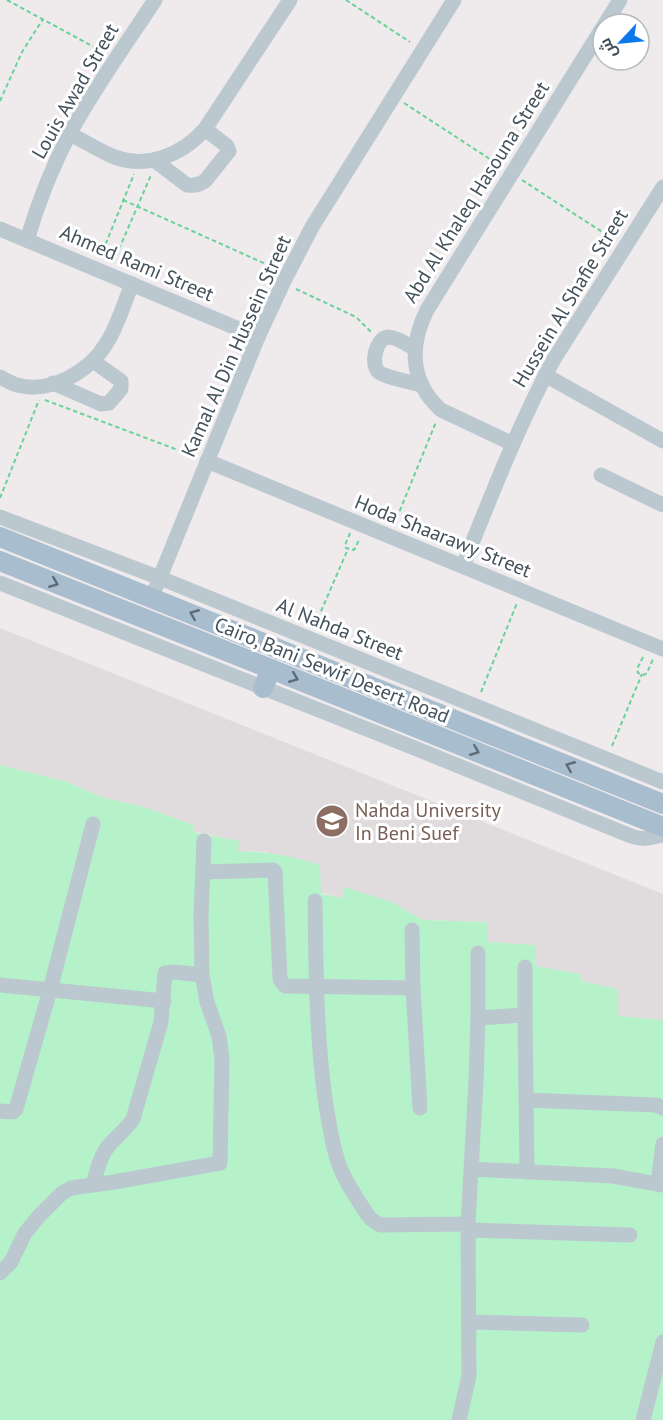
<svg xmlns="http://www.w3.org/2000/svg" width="663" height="1420" font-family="'PT Sans',Cairo,sans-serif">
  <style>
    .education { fill: #e0dcde }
    .green { fill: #b5f2c9 }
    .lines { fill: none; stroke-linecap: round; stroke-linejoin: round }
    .path { stroke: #6ad299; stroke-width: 2; stroke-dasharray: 4.5 3; stroke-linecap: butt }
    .minor { stroke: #bbc8d0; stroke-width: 15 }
    .major { stroke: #a8bdce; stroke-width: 20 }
    .oneway { stroke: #5c6c78 }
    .labels { text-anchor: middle; stroke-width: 6; stroke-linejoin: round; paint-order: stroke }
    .street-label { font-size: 20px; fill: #43515b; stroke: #fff }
    .education-label { font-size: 20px; fill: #785e54; stroke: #fff; text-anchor: start }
  </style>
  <rect width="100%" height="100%" fill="#efebec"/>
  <!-- education -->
  <polygon class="education" points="0,628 663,894 663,1020 617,1016 617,989 581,981 580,974 534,966 535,945 487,942 487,922 423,920 392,902 344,888 343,898 320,893 267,852 238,851 238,841 192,831 193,825 147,808 101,797 67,782 0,765"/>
  <!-- green -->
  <path class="green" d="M0,765L67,782L101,797L147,808L193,825V832L239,841L238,851C269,852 291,856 320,865L321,894L343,898L344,887L392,902L423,920L487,922V942L535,945V966L580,974L581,981L618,989V1016L663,1020V1420H0Z"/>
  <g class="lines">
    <!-- path -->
    <g class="path">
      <polyline points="7,0 105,53"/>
      <polyline points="346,0 410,42"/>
      <polyline points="0,101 22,52 43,19"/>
      <polyline points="404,103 502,167"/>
      <polyline points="522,180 613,239"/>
      <polyline points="123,200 277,269"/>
      <polyline points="100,258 134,174"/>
      <polyline points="113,263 151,175"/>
      <polyline points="296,289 356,317 371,332"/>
      <polyline points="45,400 194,456"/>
      <polyline points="0,498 39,400"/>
      <polyline points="394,525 436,422"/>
      <polyline points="350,533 345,545 346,548 354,550 360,538"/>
      <polyline points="315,625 348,549"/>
      <polyline points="643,657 637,669 638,673 644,675 647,673 653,659"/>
      <polyline points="481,692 517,603"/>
      <polyline points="612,746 642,674"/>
    </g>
    <!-- minor -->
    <g class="minor">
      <polyline points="605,24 620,0"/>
      <path d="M70,134C84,141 98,150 112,156C146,170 182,155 205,129L290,0"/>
      <path d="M154,160L187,185C194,186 199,185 205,181L229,151L227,146L205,129"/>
      <polyline points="0,229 258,337"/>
      <path d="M27,240C38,203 52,167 70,133C95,87 126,44 155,0"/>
      <path d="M415,349C408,345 397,337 388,337C376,338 369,366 380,373C388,378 411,382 422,385"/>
      <polyline points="545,375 663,441"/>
      <path d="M0,377C6,380 11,383 17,385C50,394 89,372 106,344C117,328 124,303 132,284"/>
      <polyline points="53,383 101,404 109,403 121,389 121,381 93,361"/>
      <path d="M513,444L441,410C410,382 409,346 427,310L603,27"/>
      <polyline points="207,461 663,649"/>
      <polyline points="601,475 663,505"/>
      <polyline points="0,517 160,578 663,782"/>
      <path d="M463,566C491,496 518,426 554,359L663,187"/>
      <path d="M0,583L412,747L631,836C645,841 649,837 663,835"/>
      <polyline points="156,587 258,337 283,283 312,227 454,0"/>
      <polyline points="203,872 273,870 275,872 280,979 283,984 286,986 413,988 412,930"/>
      <path d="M315,901C316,967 316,1033 325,1099C329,1122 332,1148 341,1170C348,1186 358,1200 367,1214L372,1220L380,1225L468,1224"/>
      <polyline points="0,985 164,1001"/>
      <polyline points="413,988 420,1108"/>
      <polyline points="525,1015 527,1172"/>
      <polyline points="478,1018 525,1015 525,967"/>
      <polyline points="526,1100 656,1105 663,1108"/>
      <polyline points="0,1111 13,1112 16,1109 50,990 93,824"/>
      <polyline points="471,1169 613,1176 663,1185"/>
      <path d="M93,1184C97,1172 99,1158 107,1148C115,1137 126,1130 133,1119L161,1022L165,973L174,972L202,975"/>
      <polyline points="658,1184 663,1144"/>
      <polyline points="469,1230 630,1235"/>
      <polyline points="0,1273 11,1262 25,1233 39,1216 62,1193 71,1188 114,1182 220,1163 222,1059 219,1036 207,1002 202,975 201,915 204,841"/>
      <polyline points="469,1322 582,1325"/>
      <polyline points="459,1420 469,1376 468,1224 476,1081 478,1018 478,953"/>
      <polyline points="643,1420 663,1342"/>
    </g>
    <!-- major -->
    <g class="major">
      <polyline points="0,537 663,804"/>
      <polyline points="0,561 271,669 663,827"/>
      <polyline points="263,688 271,669"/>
    </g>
  </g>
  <!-- one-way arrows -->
  <defs><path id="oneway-chevron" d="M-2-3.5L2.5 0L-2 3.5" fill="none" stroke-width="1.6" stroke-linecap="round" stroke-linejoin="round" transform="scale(1.5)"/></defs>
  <g class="oneway">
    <use href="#oneway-chevron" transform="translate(54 583) rotate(22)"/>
    <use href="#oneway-chevron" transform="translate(194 614) rotate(-158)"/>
    <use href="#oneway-chevron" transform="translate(294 678) rotate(22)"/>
    <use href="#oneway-chevron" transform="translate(475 751) rotate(22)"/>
    <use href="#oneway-chevron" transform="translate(570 766) rotate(-158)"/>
  </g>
  <!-- icons -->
  <defs>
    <g id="university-disc" transform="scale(1.725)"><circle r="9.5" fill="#8d6e63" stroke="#fff"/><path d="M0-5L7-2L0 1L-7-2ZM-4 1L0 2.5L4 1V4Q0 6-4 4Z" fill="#fff"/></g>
  </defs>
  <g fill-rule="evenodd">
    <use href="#university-disc" x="332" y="821"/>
  </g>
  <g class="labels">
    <!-- street labels -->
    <g class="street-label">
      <text transform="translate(75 91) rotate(-60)" y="7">Louis Awad Street</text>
      <text transform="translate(476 192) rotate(-58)" y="7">Abd Al Khaleq Hasouna Street</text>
      <text transform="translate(137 263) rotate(23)" y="7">Ahmed Rami Street</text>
      <text transform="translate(570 298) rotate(-59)" y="7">Hussein Al Shafie Street</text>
      <text transform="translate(236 346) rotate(-66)" y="7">Kamal Al Din Hussein Street</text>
      <text transform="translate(443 536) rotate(22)" y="7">Hoda Shaarawy Street</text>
      <text transform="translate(340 629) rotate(22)" y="7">Al Nahda Street</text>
      <text transform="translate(332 670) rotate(22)" y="7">Cairo, Bani Sewif Desert Road</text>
    </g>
    <!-- education labels -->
    <g class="education-label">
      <text x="355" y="817">Nahda University<tspan x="355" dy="23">In Beni Suef</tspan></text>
    </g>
  </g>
  <!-- north arrow -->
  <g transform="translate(621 42) rotate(244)"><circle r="28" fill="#ffffff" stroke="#b4b9bd" stroke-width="1.5"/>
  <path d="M0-4.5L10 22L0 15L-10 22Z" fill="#0a78eb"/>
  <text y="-9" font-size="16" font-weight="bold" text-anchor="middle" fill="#43515b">ش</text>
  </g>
</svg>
